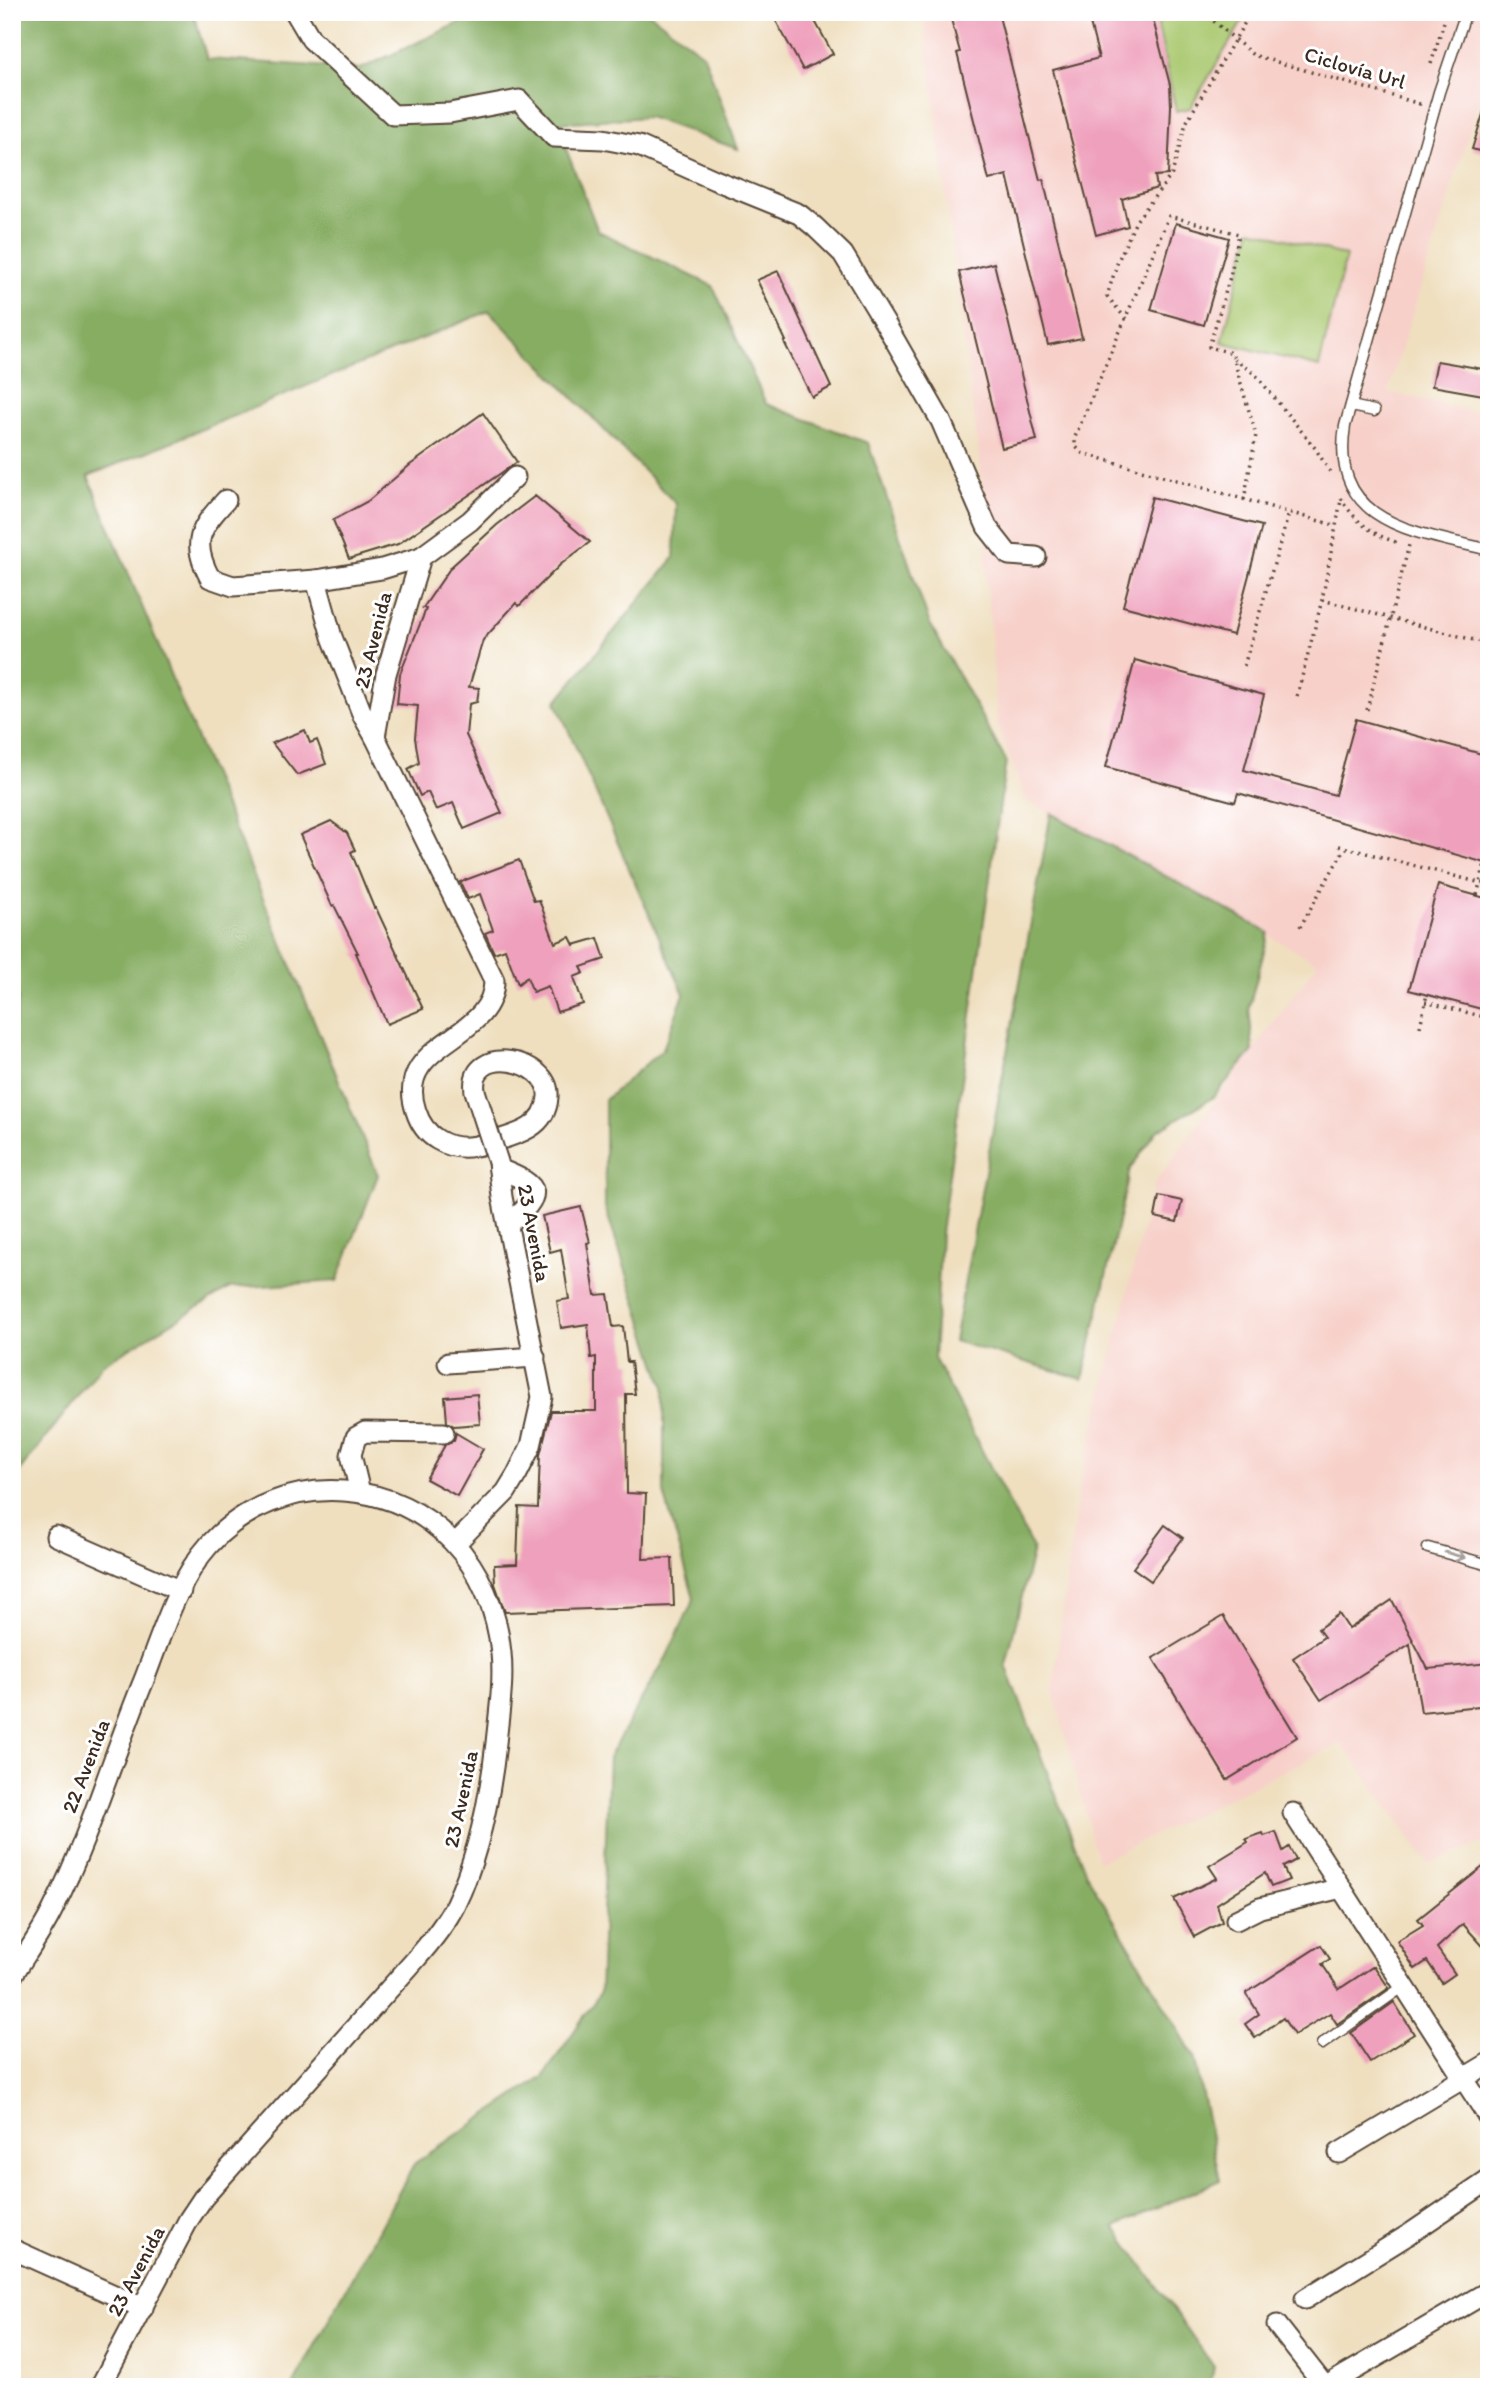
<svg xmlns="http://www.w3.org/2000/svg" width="1501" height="2399" font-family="Itim,sans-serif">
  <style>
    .built { fill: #f7d0c9 }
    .green { fill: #aac971; stroke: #727a48; stroke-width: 2 }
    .forest { fill: #87ad63; stroke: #616c40; stroke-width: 2 }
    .building { fill: #efa0bc }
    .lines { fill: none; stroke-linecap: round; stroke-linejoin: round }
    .lane-casing { stroke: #564536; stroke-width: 13 }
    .street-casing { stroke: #564536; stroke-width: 23 }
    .path { stroke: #564536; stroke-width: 3.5; stroke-dasharray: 2 5; stroke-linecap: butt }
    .lane { stroke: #fff; stroke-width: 10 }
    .street { stroke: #fff; stroke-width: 19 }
    .street-bridge-casing { stroke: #564536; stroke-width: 23; stroke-linecap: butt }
    .street-bridge { stroke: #fff; stroke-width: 19 }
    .oneway { stroke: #a79f9a }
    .labels { text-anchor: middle; stroke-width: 6; stroke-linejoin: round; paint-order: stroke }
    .street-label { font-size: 21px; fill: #3b2a1e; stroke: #fff }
  </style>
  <rect width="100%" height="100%" fill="#fff"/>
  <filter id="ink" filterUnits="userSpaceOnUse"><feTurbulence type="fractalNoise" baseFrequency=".0143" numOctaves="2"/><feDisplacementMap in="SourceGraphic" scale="14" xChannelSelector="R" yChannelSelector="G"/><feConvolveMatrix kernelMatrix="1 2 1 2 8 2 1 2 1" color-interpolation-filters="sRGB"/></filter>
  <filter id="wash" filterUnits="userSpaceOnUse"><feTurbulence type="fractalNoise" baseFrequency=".00686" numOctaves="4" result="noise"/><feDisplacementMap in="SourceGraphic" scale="28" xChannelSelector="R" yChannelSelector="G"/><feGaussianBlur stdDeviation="1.57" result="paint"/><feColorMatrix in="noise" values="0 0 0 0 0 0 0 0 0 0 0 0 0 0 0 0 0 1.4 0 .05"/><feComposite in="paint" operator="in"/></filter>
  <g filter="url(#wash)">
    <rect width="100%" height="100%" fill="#efdfbf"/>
    <!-- built -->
    <polygon class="built" points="923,12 1489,12 1489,68 1388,392 1489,415 1489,1840 1429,1864 1341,1743 1098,1862 1053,1690 1078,1494 1154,1184 1318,963 1026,800 998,726 986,573 987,519"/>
    <!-- green -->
    <g class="green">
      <polygon points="1155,12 1248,12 1190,108 1176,111"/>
      <polygon points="1251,229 1346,256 1319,367 1222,342"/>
    </g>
    <!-- forest -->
    <g class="forest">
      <polygon points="12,12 193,12 207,59 361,69 482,12 648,12 704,55 738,149 648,117 556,123 598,231 713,286 766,404 868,443 929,622 1006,761 941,1233 934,1358 1033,1549 1006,1665 1085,1871 1194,2056 1220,2180 1115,2227 1214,2367 1210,2387 292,2387 415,2163 543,2077 600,1993 609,1756 667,1656 694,1599 664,1493 664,1387 605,1207 605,1100 663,1049 684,994 556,702 674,558 676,504 489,311 88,476 378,1175 337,1281 230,1288 103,1364 12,1481 12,1041 18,999 12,989"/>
      <polygon points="1051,813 1269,933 1249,1007 1253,1051 1212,1098 1157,1131 1130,1169 1083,1379 954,1341"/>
    </g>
    <g id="blocks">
      <!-- building -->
      <g class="building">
        <polygon points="771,12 810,12 833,54 803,70"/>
        <polygon points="949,12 998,12 1040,180 1043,179 1082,338 1048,345 1007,175 989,180 957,53 960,52"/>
        <polygon points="1087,12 1151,12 1170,85 1171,106 1168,175 1155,176 1157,188 1122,199 1128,226 1096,235 1053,70 1099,58"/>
        <polygon points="1485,108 1489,108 1489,154 1472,149"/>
        <polygon points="1176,223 1229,238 1204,325 1151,310"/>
        <polygon points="994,263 1037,440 1002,448 959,272"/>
        <polygon points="778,271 831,387 812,397 784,342 786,341 757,280"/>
        <polygon points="1437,361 1489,370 1489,396 1432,386"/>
        <polygon points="483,413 517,462 398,544 349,559 333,520 368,501 410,465"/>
        <polygon points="535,496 590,542 560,565 519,606 516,603 483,640 469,687 479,688 477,702 469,704 466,735 502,813 464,829 453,803 436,810 428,792 420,796 408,769 419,763 415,738 418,706 397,704 400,674 426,609 423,608 451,567 497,525"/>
        <polygon points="1152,497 1262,526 1233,635 1123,606"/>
        <polygon points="1135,660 1264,695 1244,770 1335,795 1356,719 1489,756 1489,864 1238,793 1235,802 1106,767"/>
        <polygon points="305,730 310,743 317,740 326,764 297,775 272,743"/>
        <polygon points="331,821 347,833 355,850 351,852 374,908 376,908 423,1009 387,1024 356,953 358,953 334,905 332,906 300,835"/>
        <polygon points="519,860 534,901 539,900 555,943 570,937 574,945 598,938 605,959 581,967 584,973 574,977 583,1004 557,1012 548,986 533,992 527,977 518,984 505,949 494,953 485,933 493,930 480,894 468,899 460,882"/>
        <polygon points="1438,885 1489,899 1489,1011 1409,990"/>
        <polygon points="1159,1196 1182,1201 1177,1222 1155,1217"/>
        <polygon points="581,1207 590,1242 587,1243 595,1295 608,1294 613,1327 623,1326 627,1362 631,1362 635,1394 626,1394 627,1493 646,1494 643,1559 672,1558 674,1606 505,1612 495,1584 494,1565 517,1564 519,1507 538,1508 540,1455 551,1411 596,1411 596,1357 591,1358 588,1324 561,1328 557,1301 569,1299 561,1249 550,1252 542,1216"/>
        <polygon points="477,1394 480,1424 454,1426 447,1422 445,1397"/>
        <polygon points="456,1433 483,1449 457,1496 426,1479 445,1445 454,1440"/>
        <polygon points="1165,1525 1183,1538 1151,1581 1133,1568"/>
        <polygon points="1392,1600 1428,1669 1489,1663 1489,1705 1421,1712 1410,1644 1321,1700 1293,1658 1324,1637 1318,1629 1339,1614 1349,1629"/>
        <polygon points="1223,1616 1297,1737 1227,1780 1153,1658"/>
        <polygon points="1276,1832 1283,1851 1289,1847 1296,1860 1283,1867 1289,1880 1271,1887 1265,1873 1217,1904 1222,1922 1194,1937 1174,1899 1217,1878 1209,1866 1248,1842 1246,1839 1263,1833 1264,1836"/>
        <polygon points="1489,1862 1489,1953 1463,1924 1437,1948 1455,1974 1442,1983 1427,1961 1415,1969 1397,1941 1423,1925 1418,1919"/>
        <polygon points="1321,1945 1330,1959 1322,1964 1339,1989 1374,1966 1389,1988 1337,2024 1330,2013 1294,2035 1283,2018 1255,2038 1245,2024 1259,2014 1246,1993"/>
        <polygon points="1394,2002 1414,2034 1370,2062 1351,2033"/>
      </g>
    </g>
  </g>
  <g filter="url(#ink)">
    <use href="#blocks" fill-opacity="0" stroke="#564536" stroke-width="2"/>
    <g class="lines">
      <!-- lane casing -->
      <g class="lane-casing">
        <g id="lane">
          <path d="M1466,12L1439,92L1345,426C1329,525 1417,532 1489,550"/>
          <polyline points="1351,406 1374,411"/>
          <polyline points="1428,1548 1489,1565"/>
          <polyline points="1322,2044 1404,1986"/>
        </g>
      </g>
      <!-- street casing -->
      <g class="street-casing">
        <g id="street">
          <polyline points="295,12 311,39 393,115 450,113 519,100 554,137 603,139 639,146 715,180 799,214 815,227 843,254 889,330 941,421 987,527 1009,555 1036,557"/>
          <path d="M226,500C199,529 191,542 210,578L233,586L316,580L382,569L421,557"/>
          <polyline points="316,580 332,637 363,716 375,737"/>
          <path d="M475,1091C468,1043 551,1058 548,1097C546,1131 510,1136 484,1144C468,1149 453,1149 438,1140C426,1133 420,1124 416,1111C392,1041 495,1041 494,980L375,737L386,674L421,557L470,521L515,477"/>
          <path d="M499,1169C543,1186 544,1194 508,1224"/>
          <polyline points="448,1363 535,1357"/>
          <polyline points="360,1492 351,1455 356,1437 365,1432 444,1433"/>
          <polyline points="56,1536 181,1591"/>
          <polyline points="456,1543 506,1492 517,1474 531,1446 542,1397 502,1197 498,1162"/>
          <polyline points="1293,1813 1489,2118"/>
          <polyline points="1236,1920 1260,1908 1341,1888"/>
          <path d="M12,1976C26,1954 42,1932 53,1909C90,1836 113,1755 144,1680C161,1636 178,1579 209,1545C243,1507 294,1487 344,1491C432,1497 493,1566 501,1653C504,1682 499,1713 496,1743C490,1798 479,1855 455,1905C445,1925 431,1942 416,1959L203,2198L189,2219L100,2387"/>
          <polyline points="1339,2153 1489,2063"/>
          <polyline points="12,2249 143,2308"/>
          <polyline points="1305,2299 1408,2235 1489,2180"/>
          <polyline points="1277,2325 1324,2385 1328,2385 1489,2291"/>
        </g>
      </g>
      <!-- path -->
      <g class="path">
        <polyline points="1203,12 1253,55 1420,104 1421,102"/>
        <polyline points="1431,64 1447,12"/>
        <polyline points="1126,319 1107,296 1118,261 1136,221 1172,174 1186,123 1251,12"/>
        <polyline points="1234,359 1256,375 1315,448 1332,475"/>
        <path d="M1341,498C1354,521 1374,536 1399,543"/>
        <polyline points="1244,500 1256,435 1232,353 1209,347 1230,277 1239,234 1169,216 1075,437 1075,446 1082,453 1337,526"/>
        <polyline points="1322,600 1489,644"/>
        <polyline points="1244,666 1289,513"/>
        <polyline points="1297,696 1322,600 1341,500"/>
        <polyline points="1367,710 1409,545"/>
        <polyline points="1339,846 1489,885"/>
        <polyline points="1477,895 1485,863"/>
        <polyline points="1300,927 1345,848"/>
        <polyline points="1425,1002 1489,1018"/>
        <polyline points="1420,1027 1427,994"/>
      </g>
      <!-- lane -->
      <use href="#lane" class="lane"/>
      <!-- street -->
      <use href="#street" class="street"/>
      <!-- street-bridge casing -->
      <g class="street-bridge-casing">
        <polyline id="street-bridge" points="475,1091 498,1162"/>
      </g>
      <!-- street-bridge -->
      <use href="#street-bridge" class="street-bridge"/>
    </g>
    <!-- one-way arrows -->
    <defs><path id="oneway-shaft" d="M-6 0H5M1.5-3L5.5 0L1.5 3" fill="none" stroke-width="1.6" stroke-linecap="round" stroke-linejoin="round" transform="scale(1.75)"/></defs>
    <use class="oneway" href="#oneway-shaft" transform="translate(1455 1555) rotate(16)"/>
  </g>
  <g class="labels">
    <!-- street labels -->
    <g class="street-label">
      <text transform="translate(1355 68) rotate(16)" y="7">Ciclovía Url</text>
      <text transform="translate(373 640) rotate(-76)" y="7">23 Avenida</text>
      <text transform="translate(534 1233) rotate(79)" y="7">23 Avenida</text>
      <text transform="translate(86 1766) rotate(-69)" y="7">22 Avenida</text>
      <text transform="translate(461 1799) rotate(-78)" y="7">23 Avenida</text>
      <text transform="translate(136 2271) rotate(-62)" y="7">23 Avenida</text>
    </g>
  </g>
  <!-- margin -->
  <rect width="1501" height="2399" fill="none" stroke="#fff" stroke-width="42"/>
</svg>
